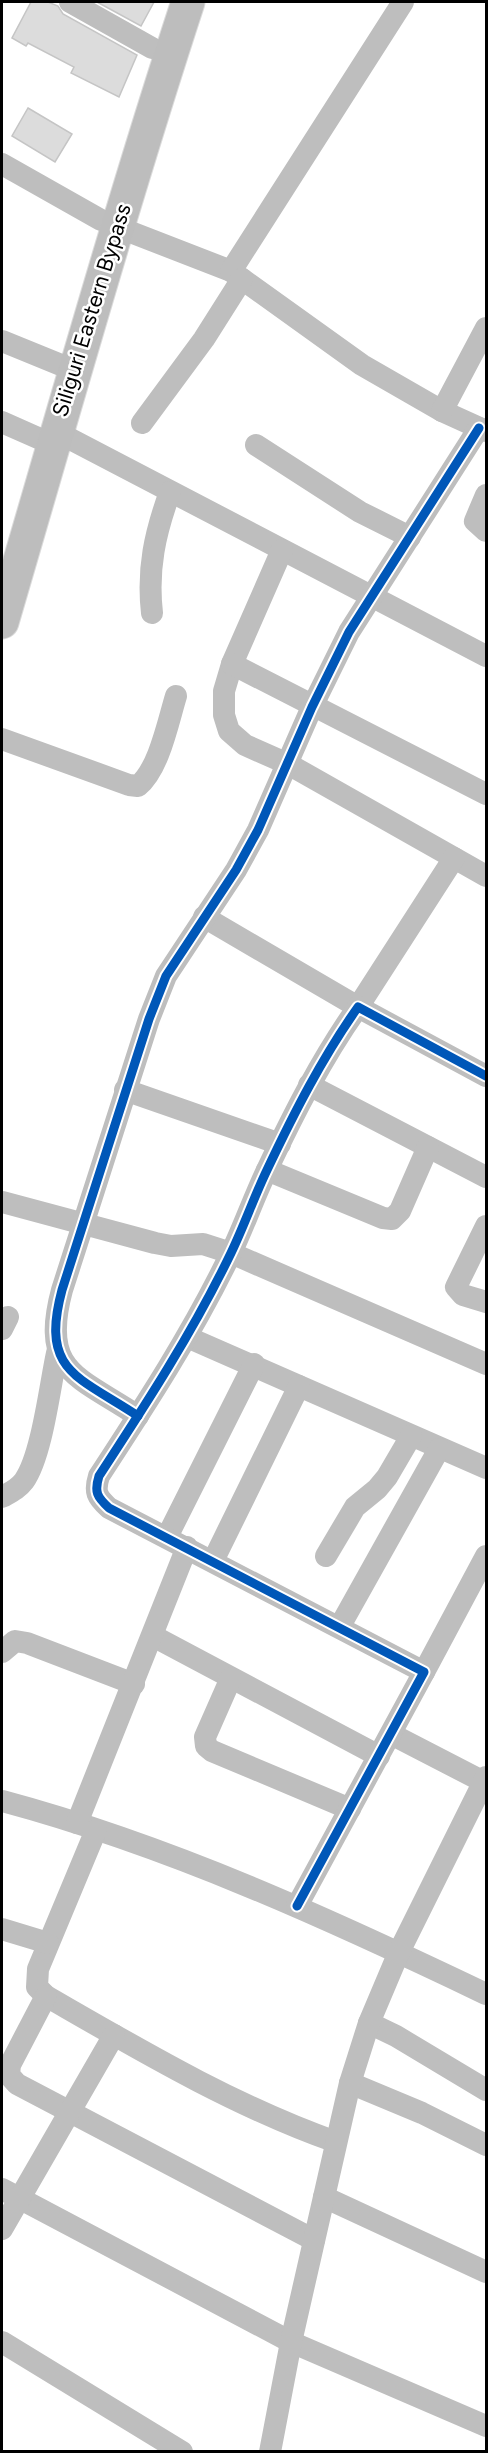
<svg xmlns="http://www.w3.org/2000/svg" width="488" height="2453" font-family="Figtree,sans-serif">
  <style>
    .building { fill: #dcdcdc; stroke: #c5c5c5; stroke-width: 1.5 }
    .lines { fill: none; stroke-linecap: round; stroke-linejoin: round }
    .primary-casing { stroke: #dbdbdb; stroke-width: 35 }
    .minor { stroke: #bebebe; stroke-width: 22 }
    .primary { stroke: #bdbdbd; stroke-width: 33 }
    .cycleway-casing { stroke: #fff; stroke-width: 13 }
    .cycleway { stroke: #0057b8; stroke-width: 9 }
    .labels { text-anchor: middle; stroke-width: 5; stroke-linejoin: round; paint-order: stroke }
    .street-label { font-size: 22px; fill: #000; stroke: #fff }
  </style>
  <rect width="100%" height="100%" fill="#fff"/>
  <!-- building -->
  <g class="building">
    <polygon points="31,2 48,2 58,6 63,14 137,55 119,97 71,73 74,67 28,43 26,46 12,38"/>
    <polygon points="97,2 154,2 141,26"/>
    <polygon points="28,108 72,134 55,162 12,136"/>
  </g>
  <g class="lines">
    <!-- primary casing -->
    <g class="primary-casing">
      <path id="primary" d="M2,622C63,414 121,207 188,2"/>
    </g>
    <!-- minor -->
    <g class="minor">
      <polyline points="70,2 152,48"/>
      <polyline points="2,164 101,220"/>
      <polyline points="115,226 231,271 362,365 442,411 486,431"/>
      <polyline points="231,271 403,2"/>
      <polyline points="2,341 61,365"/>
      <polyline points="442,411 486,328"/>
      <polyline points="2,422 38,438"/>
      <polyline points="142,423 204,339 242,279"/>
      <polyline points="55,431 486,656"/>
      <polyline points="256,445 360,512 410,537"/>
      <polyline points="486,495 475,521 486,531"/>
      <polyline points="282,550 232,664 224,691 224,715 229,731 245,745 288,764 486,876"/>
      <path d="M152,613C147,569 155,533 170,492"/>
      <polyline points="232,664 486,794"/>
      <path d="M2,739L129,785L138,786C159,769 168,722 176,696"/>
      <polyline points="204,917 358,1007 454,858"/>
      <polyline points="309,1085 486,1177"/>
      <polyline points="125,1090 280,1144"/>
      <polyline points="267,1170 383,1218 392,1219 400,1211 428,1147"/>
      <polyline points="2,1202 155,1243 171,1246 203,1244 231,1253 486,1364"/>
      <polyline points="486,1226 456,1287 463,1295 486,1302"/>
      <polyline points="2,1329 8,1317"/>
      <polyline points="187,1337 486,1468"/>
      <path d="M138,1416C78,1376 40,1372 62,1290L149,1019L166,976L236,870L258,830L312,707L349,632L479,428"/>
      <path d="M2,1497C11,1492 18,1489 24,1481C42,1456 50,1385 57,1353"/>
      <polyline points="167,1537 254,1364"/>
      <polyline points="326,1556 355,1507 377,1489 387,1477 411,1436"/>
      <polyline points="213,1561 299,1386"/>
      <polyline points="340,1626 439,1449"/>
      <polyline points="153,1636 379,1756"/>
      <polyline points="2,1652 15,1641 27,1643 134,1684"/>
      <polyline points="424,1672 486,1556"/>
      <polyline points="231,1678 205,1737 206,1746 212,1751 350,1809"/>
      <polyline points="391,1734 484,1782"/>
      <path d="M2,1801C170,1846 329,1919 486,1994"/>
      <polyline points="77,1823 187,1547"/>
      <path d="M96,1830L38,1969L37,1987L46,1996C140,2050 234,2106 336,2142"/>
      <path d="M297,1906L424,1672L109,1508C97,1497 94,1492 99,1476C146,1404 193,1332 231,1253C244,1226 254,1197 267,1170C294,1113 322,1058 358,1007L486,1076"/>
      <polyline points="2,1929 48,1943"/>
      <polyline points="46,1996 10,2065 9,2075 17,2084 314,2240"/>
      <polyline points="369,2023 396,2036 486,2090"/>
      <polyline points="350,2083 422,2113 486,2145"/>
      <polyline points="2,2189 291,2342 486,2426"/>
      <polyline points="324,2197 486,2272"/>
      <polyline points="2,2229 114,2035"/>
      <polyline points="2,2342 182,2452"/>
      <polyline points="270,2452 291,2342 350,2083 369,2023 399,1952 486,1777"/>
    </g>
    <!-- primary -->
    <use href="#primary" class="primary"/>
    <!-- cycleway casing -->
    <g class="cycleway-casing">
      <g id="cycleway">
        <path d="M138,1416C78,1376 40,1372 62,1290L149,1019L166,976L236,870L258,830L312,707L349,632L479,428"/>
        <path d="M297,1906L424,1672L109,1508C97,1497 94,1492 99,1476C146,1404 193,1332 231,1253C244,1226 254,1197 267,1170C294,1113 322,1058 358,1007L486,1076"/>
      </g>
    </g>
    <!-- cycleway -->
    <use href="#cycleway" class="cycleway"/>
  </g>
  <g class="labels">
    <!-- street labels -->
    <g class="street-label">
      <text transform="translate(91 310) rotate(-73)" y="8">Siliguri Eastern Bypass</text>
    </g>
  </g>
  <!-- border -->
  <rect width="488" height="2453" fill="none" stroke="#000000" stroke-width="6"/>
</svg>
